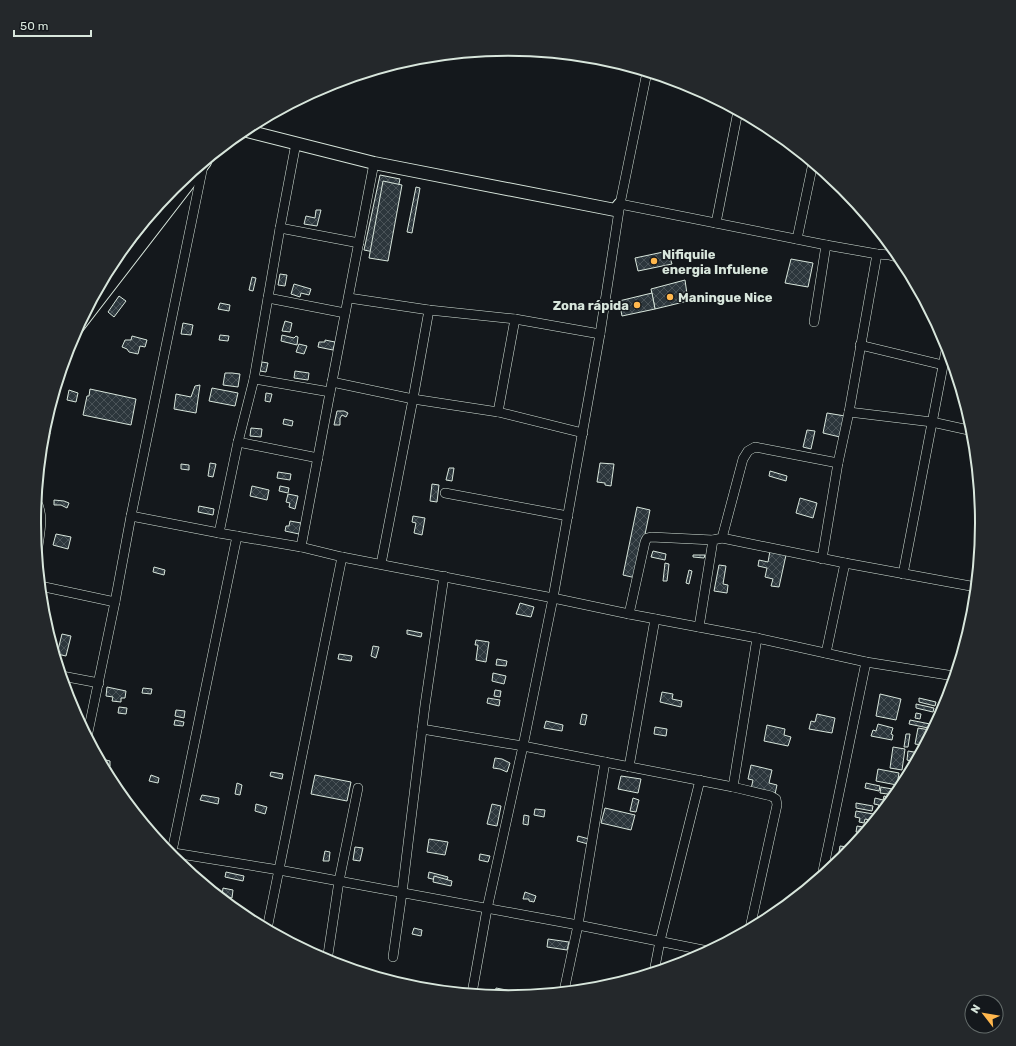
<svg xmlns="http://www.w3.org/2000/svg" width="1016" height="1046" font-family="Rubik,sans-serif">
  <style>
    .building { fill: url(#building-cross-hatch); stroke: #d8e6dc }
    .lines { fill: none; stroke-linecap: round; stroke-linejoin: round }
    .minor-casing { stroke: #d8e6dc; stroke-width: 10 }
    .tertiary-casing { stroke: #d8e6dc; stroke-width: 14 }
    .minor { stroke: #14181c; stroke-width: 9 }
    .tertiary { stroke: #14181c; stroke-width: 12 }
    .poi-dot { fill: #ffb74d; stroke: #14181c; stroke-width: 1.5 }
    .labels { text-anchor: middle; stroke-width: 3; stroke-linejoin: round; paint-order: stroke }
    .poi-label { font-size: 13px; font-weight: bold; fill: #d8e6dc; stroke: #14181c; text-anchor: start }
    .rim { fill: none; stroke: #d8e6dc; stroke-width: 2 }
  </style>
  <defs>
    <pattern id="building-cross-hatch" width="8" height="8" patternUnits="userSpaceOnUse"><rect width="8" height="8" fill="#2c363c"/><path d="M0 0l8 8M0 8l8-8" fill="none" stroke="#4a5358"/></pattern>
  </defs>
  <rect width="100%" height="100%" fill="#14181c"/>
  <!-- building -->
  <g class="building">
    <polygon points="380,175 400,179 384,254 364,250"/>
    <polygon points="383,181 402,185 388,261 369,258"/>
    <polygon points="416,187 420,188 412,233 407,232"/>
    <polygon points="316,210 321,210 317,226 304,224 306,216 315,218"/>
    <polygon points="668,251 672,264 638,271 635,258"/>
    <polygon points="791,259 813,263 808,287 785,283"/>
    <polygon points="280,274 287,275 285,286 278,285"/>
    <polygon points="252,277 256,278 253,291 249,290"/>
    <polygon points="685,280 688,301 655,309 651,289"/>
    <polygon points="294,284 311,289 309,295 301,293 300,297 291,294"/>
    <polygon points="652,293 655,309 622,316 619,301"/>
    <polygon points="119,296 126,301 114,317 108,312"/>
    <polygon points="220,303 230,305 229,311 218,309"/>
    <polygon points="285,321 292,323 290,332 282,331"/>
    <polygon points="183,323 193,325 191,335 181,334"/>
    <polygon points="220,335 229,336 228,341 219,340"/>
    <polygon points="282,335 294,338 296,336 298,337 297,345 281,341"/>
    <polygon points="132,336 147,340 145,347 140,346 138,354 129,352 127,349 122,347 125,340 131,340"/>
    <polygon points="325,340 335,342 333,350 318,347 319,342 325,342"/>
    <polygon points="299,344 307,346 304,354 296,352"/>
    <polygon points="262,362 268,363 266,372 260,371"/>
    <polygon points="295,371 309,373 308,380 294,378"/>
    <polygon points="225,373 232,373 240,374 238,387 223,385"/>
    <polygon points="200,385 196,413 174,409 176,394 191,397 195,386"/>
    <polygon points="212,388 238,393 235,406 209,401"/>
    <polygon points="90,389 136,399 131,425 83,415 87,396 89,396"/>
    <polygon points="69,390 78,393 76,402 67,400"/>
    <polygon points="266,393 272,394 270,402 265,401"/>
    <polygon points="337,411 344,411 348,413 346,417 342,415 340,418 340,425 334,425"/>
    <polygon points="827,413 845,416 840,437 823,433"/>
    <polygon points="284,419 293,421 292,426 283,424"/>
    <polygon points="251,428 262,429 261,437 250,436"/>
    <polygon points="43,430 50,433 47,442 42,440"/>
    <polygon points="807,430 815,431 811,449 803,447"/>
    <polygon points="210,463 216,464 213,477 208,476"/>
    <polygon points="600,463 614,464 611,486 605,485 605,483 597,482"/>
    <polygon points="181,464 189,465 189,470 181,469"/>
    <polygon points="449,468 454,468 452,481 446,480"/>
    <polygon points="770,471 787,476 786,481 769,476"/>
    <polygon points="278,472 291,474 290,480 277,478"/>
    <polygon points="432,484 439,485 437,502 430,501"/>
    <polygon points="252,486 269,490 267,500 250,496"/>
    <polygon points="280,486 289,488 288,493 279,491"/>
    <polygon points="288,494 298,496 295,509 289,507 290,503 286,502"/>
    <polygon points="800,498 817,503 813,518 796,513"/>
    <polygon points="54,500 64,501 69,503 67,508 61,505 54,505"/>
    <polygon points="199,506 214,509 213,515 198,512"/>
    <polygon points="637,507 650,510 636,578 623,575"/>
    <polygon points="413,516 425,518 422,535 414,533 416,523 412,522"/>
    <polygon points="290,521 301,523 299,534 285,531 286,526 289,526"/>
    <polygon points="56,534 71,537 68,549 53,545"/>
    <polygon points="653,551 666,554 665,560 651,557"/>
    <polygon points="770,551 786,555 779,587 771,586 773,579 765,577 767,568 758,566 759,560 768,562"/>
    <polygon points="693,555 705,555 704,558 693,557"/>
    <polygon points="665,563 669,564 667,581 663,581"/>
    <polygon points="719,565 726,566 723,584 728,585 727,593 714,591"/>
    <polygon points="154,567 165,570 164,575 153,572"/>
    <polygon points="689,570 692,571 689,584 686,583"/>
    <polygon points="520,603 534,607 531,617 516,614 518,609"/>
    <polygon points="407,630 422,633 421,637 407,634"/>
    <polygon points="62,634 71,636 66,656 57,654"/>
    <polygon points="476,640 489,642 486,662 476,660 478,645 475,645"/>
    <polygon points="373,646 379,647 376,658 371,656"/>
    <polygon points="339,654 352,656 351,661 338,659"/>
    <polygon points="497,659 507,661 506,666 496,665"/>
    <polygon points="493,673 506,676 504,684 492,681"/>
    <polygon points="107,687 126,691 125,698 121,698 121,702 112,701 113,697 106,696"/>
    <polygon points="143,688 152,689 151,694 142,693"/>
    <polygon points="495,690 501,691 500,697 494,696"/>
    <polygon points="662,692 673,694 672,699 682,701 681,707 660,702"/>
    <polygon points="880,694 901,699 896,720 876,716"/>
    <polygon points="488,698 500,700 499,706 487,703"/>
    <polygon points="919,698 936,702 935,706 919,702"/>
    <polygon points="916,704 934,708 933,712 916,708"/>
    <polygon points="119,707 127,708 126,714 118,713"/>
    <polygon points="938,708 943,709 937,720 936,720"/>
    <polygon points="176,710 185,711 184,718 175,716"/>
    <polygon points="916,713 921,714 920,719 915,718"/>
    <polygon points="582,714 587,715 585,725 580,724"/>
    <polygon points="817,714 835,718 832,733 809,729 811,721 815,722"/>
    <polygon points="175,720 184,722 183,726 174,725"/>
    <polygon points="910,720 935,725 933,729 909,724"/>
    <polygon points="546,721 563,725 562,731 544,728"/>
    <polygon points="878,724 893,728 891,734 893,735 892,740 871,736 873,730 876,731"/>
    <polygon points="767,725 785,729 784,735 791,737 788,746 764,741"/>
    <polygon points="655,727 667,729 666,736 654,734"/>
    <polygon points="918,728 930,730 929,736 926,741 923,740 922,745 915,744"/>
    <polygon points="906,734 910,734 908,747 904,747"/>
    <polygon points="893,747 905,749 902,770 890,768"/>
    <polygon points="908,751 920,753 917,758 912,757 911,761 907,760"/>
    <polygon points="495,758 502,759 510,763 507,772 500,769 493,768"/>
    <polygon points="106,760 110,761 110,766 102,764 102,763"/>
    <polygon points="751,765 772,770 769,783 777,785 775,794 751,789 753,780 748,779"/>
    <polygon points="103,766 110,767 109,772 106,772"/>
    <polygon points="878,769 899,773 897,785 876,781"/>
    <polygon points="271,772 283,774 282,779 270,776"/>
    <polygon points="151,775 159,778 158,783 149,781"/>
    <polygon points="315,775 351,782 347,801 311,794"/>
    <polygon points="621,776 641,779 638,793 618,789"/>
    <polygon points="902,779 906,779 900,789"/>
    <polygon points="237,783 242,785 240,795 235,794"/>
    <polygon points="866,783 880,786 879,791 865,788"/>
    <polygon points="881,787 898,790 897,792 895,795 880,793"/>
    <polygon points="202,795 219,798 218,804 200,800"/>
    <polygon points="884,796 892,798 880,813 877,813 879,805 874,804 875,798 883,800"/>
    <polygon points="633,798 639,800 636,812 630,811"/>
    <polygon points="856,803 873,806 872,811 856,808"/>
    <polygon points="256,804 267,807 265,814 255,811"/>
    <polygon points="492,804 501,806 497,826 487,824"/>
    <polygon points="605,808 635,815 631,830 601,823"/>
    <polygon points="535,809 545,810 544,817 534,815"/>
    <polygon points="856,811 879,815 874,821 865,819 864,823 859,822 860,818 855,817"/>
    <polygon points="524,815 529,816 528,825 523,824"/>
    <polygon points="857,826 863,827 862,833 856,832"/>
    <polygon points="578,836 589,839 588,844 577,841"/>
    <polygon points="429,839 448,842 445,855 427,852"/>
    <polygon points="840,846 848,847 846,854 839,852"/>
    <polygon points="355,847 363,848 360,861 353,860"/>
    <polygon points="325,851 330,852 329,861 323,861"/>
    <polygon points="480,854 490,856 488,862 479,860"/>
    <polygon points="226,872 244,876 243,881 225,877"/>
    <polygon points="429,872 448,877 446,882 428,878"/>
    <polygon points="434,876 452,881 451,886 433,882"/>
    <polygon points="223,888 233,890 232,898 222,896"/>
    <polygon points="525,892 536,896 534,902 529,901 529,899 523,899"/>
    <polygon points="414,928 422,930 421,936 412,934"/>
    <polygon points="548,939 569,942 567,950 547,947"/>
    <polygon points="496,988 517,992 516,996 495,993"/>
  </g>
  <g class="lines">
    <!-- minor casing -->
    <g class="minor-casing">
      <g id="minor">
        <polyline points="620,204 826,245 877,254 889,255 900,258"/>
        <polyline points="716,223 738,111"/>
        <polyline points="280,228 359,243"/>
        <polyline points="797,239 813,163"/>
        <polyline points="268,298 345,313"/>
        <polyline points="349,298 429,310 515,319 600,334"/>
        <polyline points="814,322 826,245"/>
        <polyline points="860,345 943,365"/>
        <polyline points="254,379 330,392"/>
        <polyline points="332,382 413,399 498,412 583,433"/>
        <polyline points="498,412 515,319"/>
        <polyline points="849,412 932,422 973,431"/>
        <polyline points="238,442 318,458"/>
        <polyline points="445,493 568,516"/>
        <path d="M36,501C45,515 39,536 37,553"/>
        <polyline points="131,516 219,533 301,547 342,557 553,598 629,614 757,638 866,662 954,676"/>
        <polyline points="219,533 238,442 254,379 280,228 296,143"/>
        <polyline points="722,538 845,563 976,587"/>
        <polyline points="301,547 332,382 374,163"/>
        <polyline points="822,559 838,463 849,412 877,254"/>
        <polyline points="381,564 413,399 429,310"/>
        <polyline points="903,574 947,345"/>
        <polyline points="40,586 115,602"/>
        <polyline points="629,614 645,542 647,538 651,537 713,540"/>
        <polyline points="699,627 713,540 722,538 743,459 748,451 755,447 838,463"/>
        <polyline points="826,653 845,563"/>
        <polyline points="62,676 99,683"/>
        <polyline points="422,729 523,746 733,787 771,796 776,799 777,805 750,928"/>
        <polyline points="87,737 115,602 131,516 203,166"/>
        <polyline points="629,767 655,619"/>
        <polyline points="733,787 757,638"/>
        <polyline points="168,852 279,870 578,925 708,951"/>
        <polyline points="171,856 237,536"/>
        <polyline points="822,876 866,662"/>
        <polyline points="267,929 342,557"/>
        <polyline points="393,957 402,893 425,705 444,576"/>
        <polyline points="327,961 339,881 358,788"/>
        <polyline points="654,972 660,941 700,780"/>
        <polyline points="564,991 578,925 605,762"/>
        <polyline points="472,993 487,909 523,746 553,598 600,334 620,204 647,72"/>
      </g>
    </g>
    <!-- tertiary casing -->
    <g class="tertiary-casing">
      <g id="tertiary">
        <polyline points="243,130 374,163 615,210 620,204"/>
        <polyline points="77,328 205,162"/>
      </g>
    </g>
    <!-- minor -->
    <use href="#minor" class="minor"/>
    <!-- tertiary -->
    <use href="#tertiary" class="tertiary"/>
  </g>
  <!-- markers -->
  <g class="poi-dot">
    <circle cx="654" cy="261" r="4"/>
    <circle cx="670" cy="297" r="4"/>
    <circle cx="637" cy="305" r="4"/>
  </g>
  <g class="labels">
    <!-- poi labels -->
    <g class="poi-label">
      <text x="662" y="259">Nifiquile<tspan x="662" dy="15">energia Infulene</tspan></text>
      <text x="678" y="302">Maningue Nice</text>
      <text x="629" y="310" text-anchor="end">Zona rápida</text>
    </g>
  </g>
  <!-- crop -->
  <path d="M0 0H1016V1046H0ZM41 523a467 467 0 1 1 934 0a467 467 0 1 1-934 0Z" fill="#24282b" fill-rule="evenodd"/>
  <path class="rim" d="M41 523a467 467 0 1 1 934 0a467 467 0 1 1-934 0Z"/>
  <!-- north arrow -->
  <g transform="translate(984 1014) rotate(301)"><circle r="19" fill="#14181c" stroke="#626a69"/>
  <path d="M0-3L7 15L0 10L-7 15Z" fill="#ffb74d"/>
  <text y="-6" font-size="11" font-weight="bold" text-anchor="middle" fill="#d8e6dc">N</text>
  </g>
  <!-- scale -->
  <path d="M14 30v6h77v-6" fill="none" stroke="#d8e6dc" stroke-width="2"/>
  <text x="20" y="30" font-size="12" fill="#d8e6dc" stroke="#14181c" stroke-width="3" paint-order="stroke">50 m</text>
</svg>
